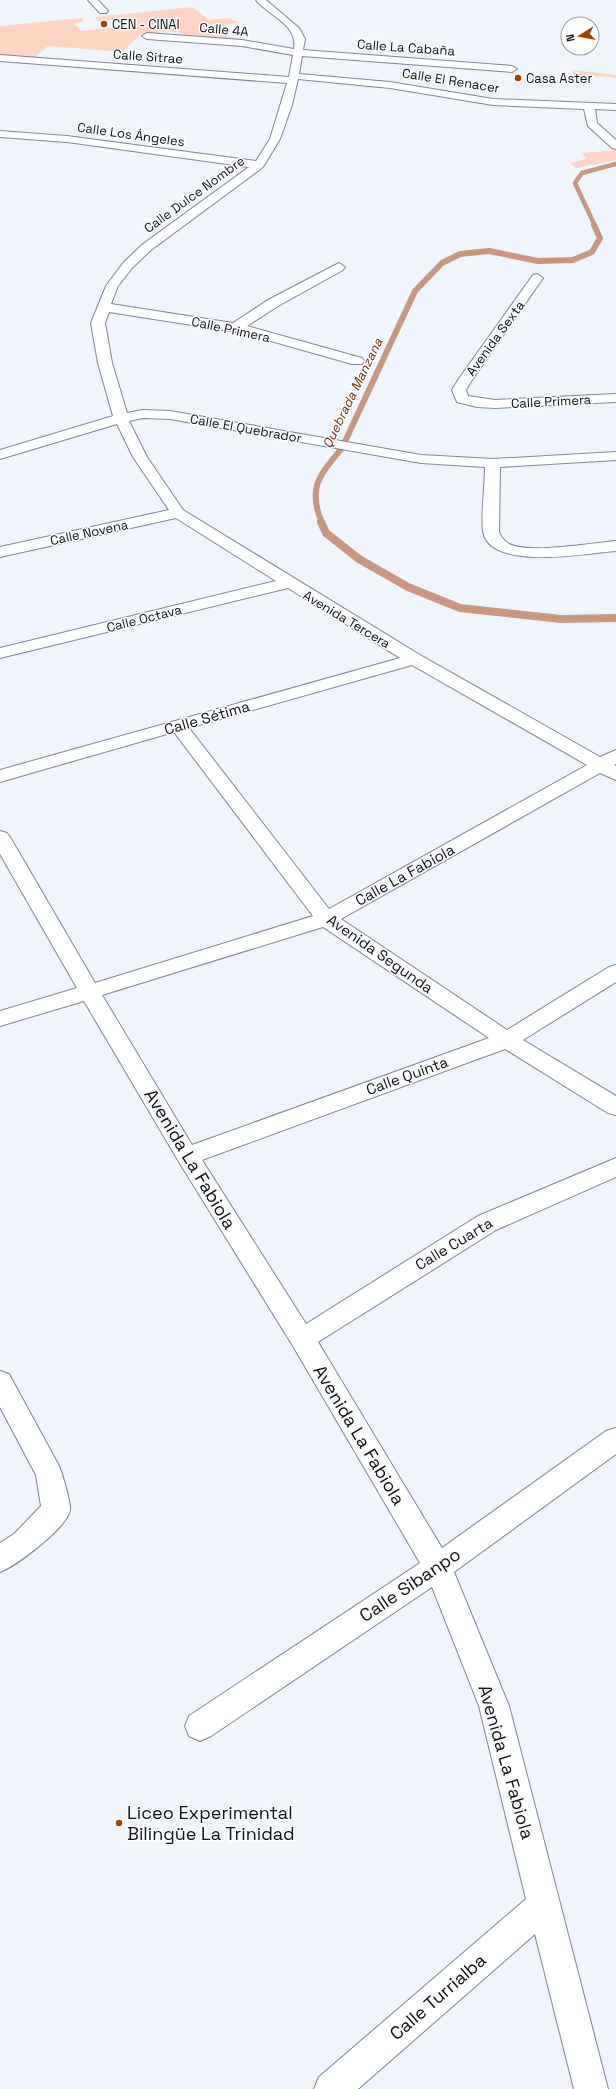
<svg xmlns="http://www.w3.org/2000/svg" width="616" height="2089" font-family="'Space Grotesk',sans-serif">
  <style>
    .green { fill: #fed5c4 }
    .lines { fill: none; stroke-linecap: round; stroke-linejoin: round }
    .stream-far2 { stroke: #c99883; stroke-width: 4.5 }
    .stream-far1 { stroke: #c99883; stroke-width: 6 }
    .stream { stroke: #c99883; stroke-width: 8 }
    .minor-casing { stroke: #7a8594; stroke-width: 2 }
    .minor { fill: #fff; fill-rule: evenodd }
    .poi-dot { fill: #a34101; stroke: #fff; stroke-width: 1.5 }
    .labels { text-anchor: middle; stroke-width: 3; stroke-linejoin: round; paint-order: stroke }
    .far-poi-label { font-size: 13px; fill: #0a0e13; stroke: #fff; text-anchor: start }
    .far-street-label { font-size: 13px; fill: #0a0e13; stroke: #fff }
    .far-water-label { font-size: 13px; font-style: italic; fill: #6a2e0e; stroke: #fff }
    .street-label { font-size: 15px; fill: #0a0e13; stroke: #fff }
    .near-street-label { font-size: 18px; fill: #0a0e13; stroke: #fff }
    .near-poi-label { font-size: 18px; fill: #0a0e13; stroke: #fff; text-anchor: start }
  </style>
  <rect width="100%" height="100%" fill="#f0f5fc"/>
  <!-- green -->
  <g class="green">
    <path d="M193,7L209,20L229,18L240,23L217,26L236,41L187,36C176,27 154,34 141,34L122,52L48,46L33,59L0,56V26L82,18L84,22L75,23L76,26L81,29H79L80,31L131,26L134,25L129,18L99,21L95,17Z"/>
    <polygon points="573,70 616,75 616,78 572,74"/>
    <polygon points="616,150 616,160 576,168 570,163 586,159 582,153"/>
  </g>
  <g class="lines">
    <!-- stream-far2 -->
    <polyline class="stream-far2" points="595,226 575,183 582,173 616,164"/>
    <!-- stream-far1 -->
    <path class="stream-far1" d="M322,523C307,487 320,475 342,448L415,291L442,263L460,254L489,251L538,261L573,260L592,252L600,238L594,225"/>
    <!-- stream -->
    <polyline class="stream" points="321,522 326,533 359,559 408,587 460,608 561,619 616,618"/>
    <!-- minor casing -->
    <g class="minor-casing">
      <g id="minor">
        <polygon points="88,0 98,0 108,11 106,13 100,13"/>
        <path d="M256,0H266L299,28L305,39L303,50L512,66L517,69L512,72L302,56L299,74L390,82L493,99L616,104V110L595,109L597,123L616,140V149L612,148L588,126L584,109L493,105L390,88L298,79L292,105L280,139L263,167L151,250L132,268L118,286L111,304L233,323L268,300L339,263L345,267L343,270L278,306L247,326L362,358L364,361L362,364H352L243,333L109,312L105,323L112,363L127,413L143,410L170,411L421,455L493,459L616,452V460L500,467L499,532C501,537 504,541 509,544C529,554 592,543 616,541V551C588,553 489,572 483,531C481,515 485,484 485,467L421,463L170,419L143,418L129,421L147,457L183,510L420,655L600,757L616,750V764L614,765L616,766V780L600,773L341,919L507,1030L609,967L616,965V982L523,1040L616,1096V1115L608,1113L505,1049L202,1160L306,1324L478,1216L616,1158V1177L496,1230L318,1342L442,1548L606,1431L616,1428V1454L454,1572L509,1706L608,2089H574L535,1934L358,2089H314L319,2077L526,1899L479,1706L432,1587L211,1736L200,1741L189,1736L185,1726L189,1716L420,1563L293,1346L179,1162L84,1001L0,1026V1011L77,988L0,854V831L7,833L10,837L95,983L313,916L174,732L0,782V770L400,658L288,588L0,658V648L276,581L176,518L0,557V547L169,510L133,457L117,424L0,459V450L113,416L98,363L91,323L106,286L124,262L143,244L249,167L67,142L0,137V131L67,136L256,161L270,139L287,83L0,61V55L289,77L293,55L242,46L147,39L142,36L147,33L242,40L294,49C298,24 270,17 256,0ZM412,665L587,765L329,909L189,728ZM323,927L489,1038L192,1145L102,995Z"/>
        <polygon points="537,274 543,278 472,380 466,390 468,396 495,400 616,394 616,402 495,408 477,407 457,402 452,390 458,380 533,275"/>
        <path d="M0,1371L9,1374L59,1466C62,1473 71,1502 70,1510C68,1527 16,1566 0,1572V1543L14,1534L41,1506L36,1475L0,1407Z"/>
      </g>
    </g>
    <!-- minor -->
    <use href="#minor" class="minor"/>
  </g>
  <!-- markers -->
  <g class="poi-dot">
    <circle cx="104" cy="24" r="4"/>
    <circle cx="518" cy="78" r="4"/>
    <circle cx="119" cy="1823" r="4"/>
  </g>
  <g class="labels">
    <!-- far-poi labels -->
    <g class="far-poi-label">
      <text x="112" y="29">CEN - CINAI</text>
      <text x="526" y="83">Casa Aster</text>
    </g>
    <!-- far-street labels -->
    <g class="far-street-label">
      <text transform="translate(224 29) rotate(5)" y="5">Calle 4A</text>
      <text transform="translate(406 47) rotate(4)" y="5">Calle La Cabaña</text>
      <text transform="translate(148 56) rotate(4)" y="5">Calle Sitrae</text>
      <text transform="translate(451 80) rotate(9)" y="5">Calle El Renacer</text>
      <text transform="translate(131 134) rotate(8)" y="5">Calle Los Ángeles</text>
      <text transform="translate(194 194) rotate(-36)" y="5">Calle Dulce Nombre</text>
      <text transform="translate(231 329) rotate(12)" y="5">Calle Primera</text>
      <text transform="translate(495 338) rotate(-54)" y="5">Avenida Sexta</text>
      <text transform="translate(551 401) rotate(-3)" y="5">Calle Primera</text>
      <text transform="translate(246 428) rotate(10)" y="5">Calle El Quebrador</text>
      <text transform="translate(89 532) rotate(-12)" y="5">Calle Novena</text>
      <text transform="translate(144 618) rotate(-14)" y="5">Calle Octava</text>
      <text transform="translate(347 619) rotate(31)" y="5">Avenida Tercera</text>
    </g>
    <!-- far-water labels -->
    <g class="far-water-label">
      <text transform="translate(352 393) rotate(-64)" y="5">Quebrada Manzana</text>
    </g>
    <!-- street labels -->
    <g class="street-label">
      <text transform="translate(207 718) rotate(-16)" y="5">Calle Sétima</text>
      <text transform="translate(405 875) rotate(-29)" y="5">Calle La Fabiola</text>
      <text transform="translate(380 954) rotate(35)" y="5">Avenida Segunda</text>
      <text transform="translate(407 1076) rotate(-20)" y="5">Calle Quinta</text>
      <text transform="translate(454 1244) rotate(-31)" y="5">Calle Cuarta</text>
    </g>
    <!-- near-street labels -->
    <g class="near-street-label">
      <text transform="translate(190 1159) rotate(59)" y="6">Avenida La Fabiola</text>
      <text transform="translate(359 1435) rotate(59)" y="6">Avenida La Fabiola</text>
      <text transform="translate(410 1585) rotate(-34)" y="6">Calle Sibanpo</text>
      <text transform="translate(506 1762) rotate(74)" y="6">Avenida La Fabiola</text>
      <text transform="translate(438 1997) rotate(-41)" y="6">Calle Turrialba</text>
    </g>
    <!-- near-poi labels -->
    <g class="near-poi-label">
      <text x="127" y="1819">Liceo Experimental<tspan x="127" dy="21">Bilingüe La Trinidad</tspan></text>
    </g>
  </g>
  <!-- north arrow -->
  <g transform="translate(580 36) rotate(259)"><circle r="19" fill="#ffffff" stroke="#9d9fa1"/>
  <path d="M0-3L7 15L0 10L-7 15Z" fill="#a34101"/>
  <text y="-6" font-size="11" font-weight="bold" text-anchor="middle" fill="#0a0e13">N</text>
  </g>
</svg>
